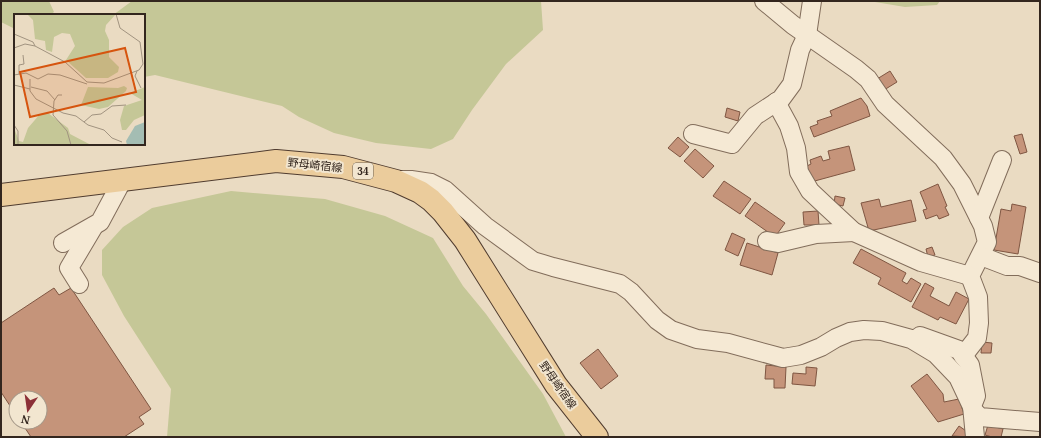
<svg xmlns="http://www.w3.org/2000/svg" width="1041" height="438" font-family="'Noto Serif','Noto Sans JP',serif">
  <style>
    .green { fill: #c5c797 }
    .building { fill: #c5947a; stroke: #7f5642 }
    .lines { fill: none; stroke-linecap: round; stroke-linejoin: round }
    .street-casing { stroke: #826d5b; stroke-width: 20 }
    .primary-casing { stroke: #503c2f; stroke-width: 24 }
    .street { stroke: #f5e9d4; stroke-width: 18 }
    .primary { stroke: #ebcc9c; stroke-width: 22 }
    .labels { text-anchor: middle; stroke-width: 4; stroke-linejoin: round; paint-order: stroke }
    .shield { fill: #f2e6d0; stroke: #6c6053; stroke-width: 1 }
    .shield-label { font-size: 10px; font-weight: bold; fill: #33261e }
    .street-label { font-size: 11px; fill: #33261e; stroke: #f2e6d0 }
    .inset-road { fill: none; stroke: #a19380; stroke-width: 1 }
    .view { fill: #d6540e; fill-opacity: 0.15; stroke: #d6540e; stroke-width: 2 }
    .inset-edge { fill: none; stroke: #33261e; stroke-width: 2 }
  </style>
  <rect width="100%" height="100%" fill="#eadbc2"/>
  <!-- green -->
  <g class="green">
    <polygon points="1,1 49,1 54,12 50,15 15,15 15,29 1,22"/>
    <polygon points="132,1 541,1 543,30 506,64 472,110 453,139 431,149 376,143 334,133 299,117 282,106 155,75 144,77 144,15 113,15"/>
    <polygon points="869,1 940,1 937,5 905,7"/>
    <polygon points="231,191 325,199 385,216 433,238 463,286 486,314 543,394 566,437 167,437 171,389 124,316 102,275 102,250 123,227 152,208"/>
  </g>
  <!-- building -->
  <g class="building">
    <polygon points="890,71 897,82 884,90 877,79"/>
    <polygon points="861,98 867,106 870,116 814,137 810,127 818,124 817,121 832,116 830,111"/>
    <polygon points="727,108 740,112 738,121 725,117"/>
    <polygon points="1022,134 1027,152 1020,154 1014,136"/>
    <polygon points="678,137 689,147 680,157 668,148"/>
    <polygon points="849,146 855,170 811,182 807,166 811,164 810,160 821,156 823,161 830,159 828,151"/>
    <polygon points="695,149 714,166 703,178 684,161"/>
    <polygon points="724,181 751,199 740,214 713,196"/>
    <polygon points="938,184 947,206 945,207 949,215 939,219 937,215 926,219 923,210 927,209 920,192"/>
    <polygon points="835,196 845,198 843,206 834,204"/>
    <polygon points="879,199 881,207 911,200 916,221 869,231 861,203"/>
    <polygon points="755,202 785,223 775,237 745,216"/>
    <polygon points="1012,204 1026,207 1018,254 994,250 1001,209 1011,211"/>
    <polygon points="818,211 819,225 804,225 803,212"/>
    <polygon points="732,233 745,239 738,256 725,250"/>
    <polygon points="747,243 778,253 772,275 740,265"/>
    <polygon points="932,247 935,255 928,257 926,249"/>
    <polygon points="861,249 906,273 902,281 907,284 911,278 921,284 911,302 878,284 881,278 853,263"/>
    <polygon points="925,283 934,288 930,296 949,306 956,292 969,299 956,324 940,317 938,320 912,307"/>
    <polygon points="54,288 59,295 71,288 151,409 139,417 144,424 124,437 31,437 21,422 40,422 40,398 16,398 16,415 1,392 1,323"/>
    <polygon points="982,342 992,343 991,353 981,353"/>
    <polygon points="598,349 618,376 601,389 580,363"/>
    <polygon points="766,365 786,367 785,388 774,388 774,379 765,379"/>
    <polygon points="806,367 817,368 815,386 792,384 793,373 806,374"/>
    <polygon points="927,374 943,394 944,402 959,399 964,414 938,422 911,386"/>
    <polygon points="988,425 1003,429 1001,437 992,437 985,435"/>
    <polygon points="959,426 972,435 970,437 952,436"/>
  </g>
  <g class="lines">
    <!-- street casing -->
    <g class="street-casing">
      <g id="street">
        <polyline points="764,1 793,25 856,69 868,79 885,104 943,158 962,184 983,226 987,242 970,276 978,297 979,323 977,338 963,356"/>
        <polyline points="776,102 789,126 796,148 799,172 810,191 827,207 854,232 921,262 970,276"/>
        <polyline points="693,134 732,144 755,116 781,99 792,84 800,50 807,35 812,1"/>
        <polyline points="401,180 411,180 431,183 445,190 485,226 533,261 553,267 620,284 631,292 657,320 671,330 697,339 728,343 783,358 801,355 821,347 836,338 850,332 864,330 882,331 911,339 936,354 958,377 974,411 980,417 1040,422"/>
        <polyline points="979,218 1002,160"/>
        <polyline points="767,241 778,243 816,234 854,232"/>
        <polyline points="63,243 100,222 122,181"/>
        <polyline points="981,256 1007,266 1020,266 1040,273"/>
        <polyline points="79,284 69,268 94,226"/>
        <polyline points="920,336 959,350 970,365 976,396 972,406 975,437"/>
      </g>
    </g>
    <!-- primary casing -->
    <g class="primary-casing">
      <polyline id="primary" points="1,195 276,161 343,167 396,181 420,192 431,200 443,212 465,240 556,385 597,437"/>
    </g>
    <!-- street -->
    <use href="#street" class="street"/>
    <!-- primary -->
    <use href="#primary" class="primary"/>
  </g>
  <g class="labels">
    <!-- shield labels -->
    <rect class="shield" x="353" y="163" width="20" height="16" rx="3"/>
    <g class="shield-label">
      <text x="363" y="175">34</text>
    </g>
    <!-- street labels -->
    <g class="street-label">
      <text transform="translate(315 165) rotate(6)" y="4">野母崎宿線</text>
      <text transform="translate(558 385) rotate(55)" y="4">野母崎宿線</text>
    </g>
  </g>
  <!-- overview -->
  <g transform="translate(14 14)">
    <rect width="131" height="131" fill="#eadbc2"/>
    <path d="M13,0H102L92,11L91,17L95,26V43L105,53L104,58L94,64H72L52,46L61,32L56,20L48,19L40,23L38,38L32,36L31,27L21,25L19,6ZM110,72L113,74L112,77L94,93L85,95L67,91L74,73L104,74ZM131,73V101L120,106L112,116H108L106,106L110,92L128,86L116,79ZM34,99L54,114L56,120L77,131H0V114L5,127L9,128L14,114L26,100Z" fill="#c5c797"/>
    <path d="M131,108V131H113L112,127L121,112Z" fill="#a4bdb3"/>
    <path class="inset-road" d="M0,20L19,28L21,32M0,34L11,30L21,32L51,48L73,68L90,69L125,56L129,50L126,28L106,14L102,0M123,57L121,62L127,74M5,60V51L10,50L9,41M0,61L12,59L24,65L34,60L46,61L73,70M16,65V77L22,85L49,99L62,102L74,111L90,116L98,124L108,128M0,71L16,75M17,73L33,77L41,86M48,81H44L40,87L39,101L53,117L57,131M70,108L78,101L87,100L98,92L112,91M0,111L4,117V131"/>
    <path class="view" d="M111,34L122,78L16,103L6,58Z"/>
    <rect width="131" height="131" class="inset-edge"/>
  </g>
  <!-- border -->
  <rect width="1041" height="438" fill="none" stroke="#33261e" stroke-width="4"/>
  <!-- north arrow -->
  <g transform="translate(28 410) rotate(193)"><circle r="19" fill="#f2e6d0" stroke="#a69989"/>
  <path d="M0-3L7 15L0 10L-7 15Z" fill="#8c3037"/>
  <text y="-6" font-size="11" font-weight="bold" text-anchor="middle" fill="#33261e">N</text>
  </g>
</svg>
